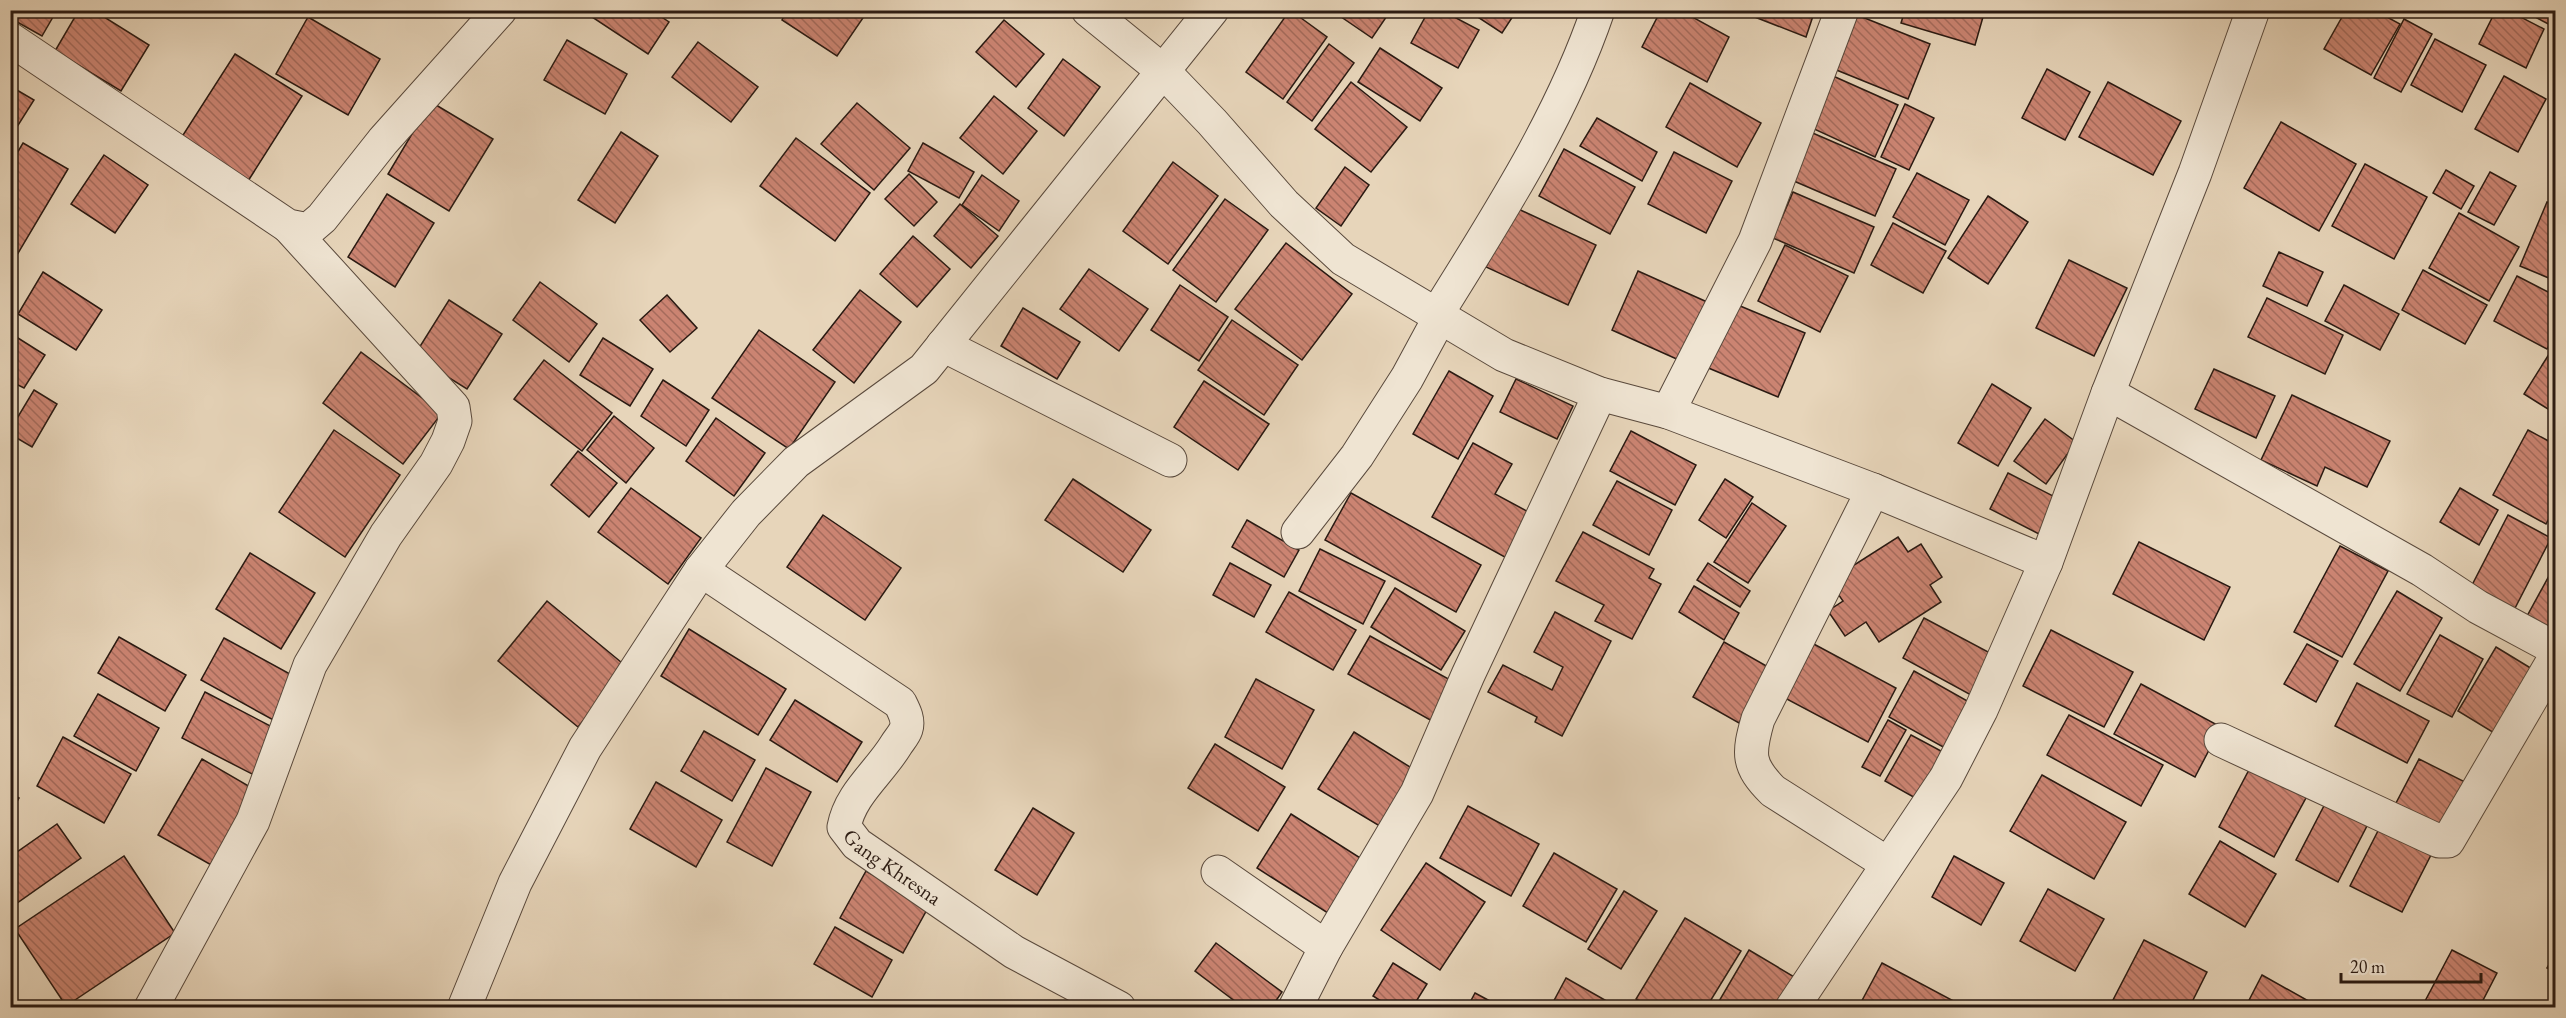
<svg xmlns="http://www.w3.org/2000/svg" width="2566" height="1018" font-family="'EB Garamond',serif">
  <style>
    .building { fill: url(#building-back-hatch); stroke: #2a1a12; stroke-width: 1.5 }
    .lines { fill: none; stroke-linecap: round; stroke-linejoin: round }
    .minor-casing { stroke: #59493c; stroke-width: 35 }
    .minor { stroke: #efe4d2; stroke-width: 33 }
    .labels { text-anchor: middle; stroke-width: 4.5; stroke-linejoin: round; paint-order: stroke }
    .street-label { font-size: 21px; fill: #2a1a12; stroke: #efe4d2 }
  </style>
  <defs>
    <pattern id="building-back-hatch" width="6" height="6" patternUnits="userSpaceOnUse" patternTransform="scale(1.5)"><rect width="6" height="6" fill="#cb8472"/><path d="M-1 5l2 2M0 0l6 6M5-1l2 2" fill="none" stroke="#a56b5c"/></pattern>
  </defs>
  <rect width="100%" height="100%" fill="#e7d5ba"/>
  <filter id="stains"><feTurbulence type="fractalNoise" baseFrequency=".00333" numOctaves="4"/><feColorMatrix values="0 0 0 0 .2 0 0 0 0 .09 0 0 0 0 .02 0 0 0 .5 -.17"/></filter>
  <radialGradient id="worn" r=".72"><stop offset=".6" stop-color="#630" stop-opacity="0"/><stop offset="1" stop-color="#630" stop-opacity=".3"/></radialGradient>
  <!-- building -->
  <g class="building">
    <polygon points="10,10 57,10 42,36 10,18"/>
    <polygon points="79,10 93,10 149,45 121,91 55,51"/>
    <polygon points="596,10 651,10 669,22 648,54 592,17"/>
    <polygon points="787,10 858,10 865,15 837,56 782,20"/>
    <polygon points="1290,10 1327,37 1283,99 1246,72"/>
    <polygon points="1331,10 1391,10 1372,38"/>
    <polygon points="1429,10 1441,10 1479,30 1458,68 1411,43"/>
    <polygon points="1467,10 1517,10 1502,33"/>
    <polygon points="1661,10 1698,10 1694,18 1729,37 1707,82 1642,47"/>
    <polygon points="1743,10 1815,10 1806,37 1742,12"/>
    <polygon points="1905,10 1985,10 1975,45 1901,23"/>
    <polygon points="2346,10 2374,10 2400,24 2371,75 2324,49"/>
    <polygon points="2496,10 2507,10 2544,29 2526,68 2479,44"/>
    <polygon points="2522,10 2556,10 2556,28"/>
    <polygon points="1857,15 1930,44 1908,99 1834,69"/>
    <polygon points="308,17 380,59 348,115 276,74"/>
    <polygon points="2404,19 2432,34 2401,92 2374,78"/>
    <polygon points="1004,20 1044,54 1016,87 976,52"/>
    <polygon points="2435,39 2486,65 2462,112 2411,85"/>
    <polygon points="567,40 627,74 605,114 544,80"/>
    <polygon points="698,42 758,87 731,122 672,77"/>
    <polygon points="1329,44 1354,63 1312,121 1287,102"/>
    <polygon points="1380,48 1442,88 1420,121 1358,82"/>
    <polygon points="235,54 302,96 243,189 176,146"/>
    <polygon points="1063,59 1100,87 1064,136 1028,108"/>
    <polygon points="2047,69 2090,92 2065,140 2022,118"/>
    <polygon points="1824,72 1898,105 1875,157 1801,123"/>
    <polygon points="2504,76 2546,99 2518,152 2475,129"/>
    <polygon points="1351,82 1407,127 1371,172 1315,129"/>
    <polygon points="2108,82 2181,121 2153,175 2079,137"/>
    <polygon points="1690,83 1761,123 1737,167 1666,127"/>
    <polygon points="10,86 34,100 10,138"/>
    <polygon points="994,96 1037,131 1003,174 960,138"/>
    <polygon points="431,102 493,139 449,211 388,174"/>
    <polygon points="857,103 910,148 874,190 821,144"/>
    <polygon points="1905,104 1934,118 1909,170 1881,157"/>
    <polygon points="1597,118 1657,152 1642,181 1580,146"/>
    <polygon points="2281,122 2356,164 2319,231 2244,188"/>
    <polygon points="1801,128 1896,169 1875,216 1780,175"/>
    <polygon points="621,132 658,156 615,223 578,200"/>
    <polygon points="796,138 870,193 835,241 760,186"/>
    <polygon points="23,143 68,169 14,260 10,257 10,165"/>
    <polygon points="923,143 974,172 959,198 908,171"/>
    <polygon points="1564,149 1635,187 1610,234 1539,196"/>
    <polygon points="1674,152 1732,181 1706,233 1648,204"/>
    <polygon points="104,155 148,185 115,233 71,204"/>
    <polygon points="1173,162 1218,196 1168,264 1123,231"/>
    <polygon points="2365,164 2427,197 2394,259 2332,226"/>
    <polygon points="1345,167 1369,185 1341,226 1316,208"/>
    <polygon points="2446,170 2474,186 2461,209 2433,193"/>
    <polygon points="2490,172 2516,186 2494,225 2468,212"/>
    <polygon points="1917,173 1969,200 1945,245 1893,217"/>
    <polygon points="909,174 937,202 914,226 885,199"/>
    <polygon points="982,175 1019,201 999,231 962,205"/>
    <polygon points="1793,192 1874,227 1854,273 1773,238"/>
    <polygon points="387,194 434,223 395,287 348,257"/>
    <polygon points="1988,196 2028,222 1988,284 1948,258"/>
    <polygon points="1225,199 1268,230 1216,302 1173,270"/>
    <polygon points="2547,202 2556,206 2556,281 2520,266"/>
    <polygon points="960,204 998,236 971,268 934,236"/>
    <polygon points="1514,207 1596,245 1568,305 1486,267"/>
    <polygon points="2459,213 2519,247 2489,301 2429,268"/>
    <polygon points="1893,223 1946,251 1923,293 1871,265"/>
    <polygon points="913,236 950,269 917,307 880,274"/>
    <polygon points="1286,243 1352,294 1302,360 1235,309"/>
    <polygon points="1785,245 1848,276 1820,332 1758,301"/>
    <polygon points="2279,252 2323,272 2307,306 2263,286"/>
    <polygon points="2069,260 2127,288 2094,356 2036,328"/>
    <polygon points="1089,269 1148,309 1119,351 1060,309"/>
    <polygon points="2423,270 2487,305 2465,344 2402,310"/>
    <polygon points="1638,271 1716,306 1690,365 1612,330"/>
    <polygon points="43,272 102,310 76,350 18,314"/>
    <polygon points="2517,276 2556,296 2556,333 2547,349 2494,321"/>
    <polygon points="540,282 597,324 569,362 513,320"/>
    <polygon points="1180,285 1228,317 1199,361 1151,330"/>
    <polygon points="2344,285 2399,314 2380,350 2325,321"/>
    <polygon points="860,290 901,322 854,383 813,350"/>
    <polygon points="667,295 697,328 670,352 640,320"/>
    <polygon points="2267,298 2343,335 2325,374 2248,337"/>
    <polygon points="449,300 502,334 467,389 414,356"/>
    <polygon points="1733,303 1805,333 1778,397 1706,367"/>
    <polygon points="1023,308 1080,342 1057,379 1001,346"/>
    <polygon points="1232,320 1298,365 1264,415 1198,370"/>
    <polygon points="759,330 835,382 789,449 712,398"/>
    <polygon points="10,333 45,355 24,388 10,381"/>
    <polygon points="603,338 653,369 630,406 580,375"/>
    <polygon points="2556,343 2556,414 2524,394"/>
    <polygon points="361,352 442,413 403,464 323,403"/>
    <polygon points="544,360 612,413 582,451 514,399"/>
    <polygon points="2214,369 2275,396 2256,438 2195,409"/>
    <polygon points="1449,371 1493,396 1458,459 1413,434"/>
    <polygon points="1516,379 1573,406 1557,439 1500,412"/>
    <polygon points="663,380 709,410 686,446 641,416"/>
    <polygon points="1204,381 1269,424 1238,470 1174,427"/>
    <polygon points="1992,384 2031,408 1998,466 1958,443"/>
    <polygon points="34,390 57,404 32,447 10,434 10,430"/>
    <polygon points="2292,395 2390,441 2367,487 2325,467 2317,486 2261,460"/>
    <polygon points="614,416 654,448 626,483 587,450"/>
    <polygon points="716,418 765,453 734,496 686,461"/>
    <polygon points="2045,419 2076,442 2046,484 2014,461"/>
    <polygon points="334,430 400,475 345,557 279,512"/>
    <polygon points="2528,430 2556,445 2556,506 2546,524 2493,495"/>
    <polygon points="1631,431 1696,465 1675,505 1610,471"/>
    <polygon points="1473,443 1512,464 1495,494 1536,516 1512,561 1432,517"/>
    <polygon points="578,451 617,483 589,517 551,485"/>
    <polygon points="2008,473 2057,498 2039,534 1990,509"/>
    <polygon points="1073,479 1151,530 1123,572 1045,520"/>
    <polygon points="1725,479 1753,497 1726,538 1699,520"/>
    <polygon points="1617,481 1672,510 1649,555 1593,525"/>
    <polygon points="631,488 701,538 668,584 598,532"/>
    <polygon points="2460,488 2498,510 2479,545 2440,522"/>
    <polygon points="1351,493 1481,565 1456,612 1325,540"/>
    <polygon points="1752,503 1786,526 1748,583 1714,562"/>
    <polygon points="823,515 901,568 865,620 787,567"/>
    <polygon points="2508,515 2551,538 2512,614 2469,591"/>
    <polygon points="1247,520 1299,550 1284,577 1232,547"/>
    <polygon points="1583,532 1654,569 1649,578 1661,584 1632,639 1595,621 1604,605 1556,581"/>
    <polygon points="1898,537 1908,552 1921,544 1942,577 1930,585 1941,602 1879,642 1866,622 1845,636 1828,611 1843,601 1829,581"/>
    <polygon points="2139,542 2230,587 2204,640 2113,594"/>
    <polygon points="2340,546 2388,571 2342,657 2294,632"/>
    <polygon points="1320,549 1385,581 1363,624 1299,591"/>
    <polygon points="250,553 315,593 281,649 216,609"/>
    <polygon points="1230,563 1271,585 1254,617 1213,595"/>
    <polygon points="1708,563 1750,591 1740,607 1697,580"/>
    <polygon points="2556,563 2556,634 2526,618"/>
    <polygon points="1694,586 1739,613 1724,640 1679,612"/>
    <polygon points="1395,588 1465,631 1441,670 1371,627"/>
    <polygon points="2397,591 2442,618 2400,691 2354,664"/>
    <polygon points="1289,592 1356,630 1333,670 1266,632"/>
    <polygon points="547,601 627,667 578,727 498,661"/>
    <polygon points="1555,612 1611,641 1562,736 1535,722 1537,717 1488,692 1503,665 1552,690 1563,667 1534,652"/>
    <polygon points="1924,618 1992,654 1971,695 1903,658"/>
    <polygon points="689,629 786,689 758,735 661,676"/>
    <polygon points="2051,630 2133,672 2104,727 2023,686"/>
    <polygon points="2440,635 2483,659 2452,717 2407,694"/>
    <polygon points="1370,636 1454,682 1432,721 1348,674"/>
    <polygon points="119,637 186,675 165,711 98,673"/>
    <polygon points="224,638 301,680 277,722 201,680"/>
    <polygon points="1724,642 1770,668 1739,723 1693,697"/>
    <polygon points="1810,642 1896,688 1868,742 1781,696"/>
    <polygon points="2307,644 2338,661 2316,702 2284,684"/>
    <polygon points="2496,647 2542,675 2504,739 2458,711"/>
    <polygon points="1914,671 1978,707 1954,753 1889,717"/>
    <polygon points="1256,679 1314,710 1282,769 1225,737"/>
    <polygon points="2357,683 2429,721 2407,763 2335,726"/>
    <polygon points="2141,684 2221,727 2195,777 2114,734"/>
    <polygon points="205,692 280,731 256,776 182,738"/>
    <polygon points="98,694 159,728 136,771 74,736"/>
    <polygon points="795,700 862,742 837,782 770,740"/>
    <polygon points="2069,715 2163,765 2141,806 2047,755"/>
    <polygon points="1888,720 1906,730 1880,776 1862,767"/>
    <polygon points="704,731 755,760 732,801 681,771"/>
    <polygon points="1354,732 1418,772 1383,828 1318,789"/>
    <polygon points="1911,735 1943,752 1917,799 1885,781"/>
    <polygon points="63,737 131,774 104,823 37,786"/>
    <polygon points="1215,744 1285,787 1258,831 1188,788"/>
    <polygon points="202,759 257,791 213,866 158,835"/>
    <polygon points="2419,759 2475,787 2451,834 2395,805"/>
    <polygon points="2251,766 2307,796 2274,857 2219,827"/>
    <polygon points="766,768 811,792 772,866 727,842"/>
    <polygon points="2042,775 2126,822 2094,879 2010,831"/>
    <polygon points="656,782 722,820 696,867 630,829"/>
    <polygon points="10,793 19,798 10,814"/>
    <polygon points="2327,800 2369,822 2338,882 2296,860"/>
    <polygon points="1468,806 1539,844 1511,896 1440,858"/>
    <polygon points="1033,808 1074,833 1037,895 995,870"/>
    <polygon points="1291,814 1365,861 1331,915 1257,868"/>
    <polygon points="57,824 81,858 10,908 10,857"/>
    <polygon points="2381,825 2433,851 2402,912 2350,886"/>
    <polygon points="2220,841 2276,874 2245,927 2189,894"/>
    <polygon points="1554,853 1617,889 1586,942 1523,906"/>
    <polygon points="124,856 175,933 66,1006 15,929"/>
    <polygon points="1954,856 2004,883 1981,925 1932,897"/>
    <polygon points="1426,863 1485,902 1440,970 1381,930"/>
    <polygon points="866,871 929,906 903,953 840,918"/>
    <polygon points="2048,889 2104,919 2075,971 2020,941"/>
    <polygon points="1624,891 1657,911 1621,969 1588,949"/>
    <polygon points="1685,918 1741,951 1706,1008 1650,1008 1636,999"/>
    <polygon points="835,927 892,960 872,997 814,964"/>
    <polygon points="2144,940 2207,972 2189,1008 2128,1008 2113,1000"/>
    <polygon points="1216,943 1282,992 1271,1008 1244,1008 1195,971"/>
    <polygon points="1749,950 1796,978 1779,1008 1715,1008"/>
    <polygon points="2452,950 2497,973 2479,1008 2432,1008 2424,1003"/>
    <polygon points="2556,952 2556,973 2547,968"/>
    <polygon points="1393,963 1427,984 1412,1008 1392,1008 1373,996"/>
    <polygon points="1882,963 1963,1006 1962,1008 1858,1008"/>
    <polygon points="2262,975 2321,1008 2245,1008"/>
    <polygon points="1566,978 1619,1008 1550,1008"/>
    <polygon points="1475,993 1503,1008 1467,1008"/>
    <polygon points="10,998 27,1008 10,1008"/>
  </g>
  <g class="lines">
    <!-- minor casing -->
    <g class="minor-casing">
      <g id="minor">
        <polyline points="1088,10 1163,71 1212,122 1284,204 1343,259 1504,355 1600,394 1668,412 1873,490 2046,562"/>
        <polyline points="10,39 288,226 308,230 322,218 383,141 500,10"/>
        <path d="M1437,314C1497,217 1561,119 1598,10"/>
        <polyline points="943,345 1170,460"/>
        <polyline points="2108,393 2422,570 2478,607 2556,649"/>
        <polyline points="1668,412 1755,241 1842,10"/>
        <path d="M1873,490L1758,719C1748,754 1747,765 1773,791L1888,864"/>
        <polyline points="1298,532 1357,456 1407,378 1440,317"/>
        <path id="s1" d="M701,570L900,703C904,711 909,720 906,729C904,735 899,740 896,745C879,773 850,794 844,827L857,844L1014,952L1119,1008"/>
        <polyline points="2221,740 2430,837 2439,841 2448,841 2556,656"/>
        <polyline points="1218,872 1326,947"/>
        <polyline points="151,1008 253,821 310,665 386,535 436,464 448,441 455,421 453,407 288,226"/>
        <polyline points="464,1008 515,883 585,748 701,570 746,513 796,462 924,369 1212,10"/>
        <polyline points="1295,1008 1326,947 1417,793 1468,675 1600,394"/>
        <polyline points="1792,1008 1946,778 1981,710 2046,562 2108,393 2195,173 2253,10"/>
      </g>
    </g>
    <!-- minor -->
    <use href="#minor" class="minor"/>
  </g>
  <g class="labels">
    <!-- street labels -->
    <g class="street-label">
      <text dy="7" stroke="none"><textPath href="#s1" startOffset="447">Gang Khresna</textPath></text>
    </g>
  </g>
  <!-- margin -->
  <rect width="2566" height="1018" fill="none" stroke="#e7d5ba" stroke-width="36"/>
  <rect x="12" y="12" width="2542" height="994" fill="none" stroke="#2a1a12" stroke-width="3"/>
  <rect x="18" y="18" width="2530" height="982" fill="none" stroke="#2a1a12" stroke-width="1.5"/>
  <!-- scale -->
  <path d="M2341 973v9h140v-9" fill="none" stroke="#2a1a12" stroke-width="3"/>
  <text x="2350" y="973" font-size="18" fill="#2a1a12" stroke="#efe4d2" stroke-width="4.5" paint-order="stroke">20 m</text>
  <rect width="100%" height="100%" filter="url(#stains)"/>
  <rect width="100%" height="100%" fill="url(#worn)"/>
</svg>
